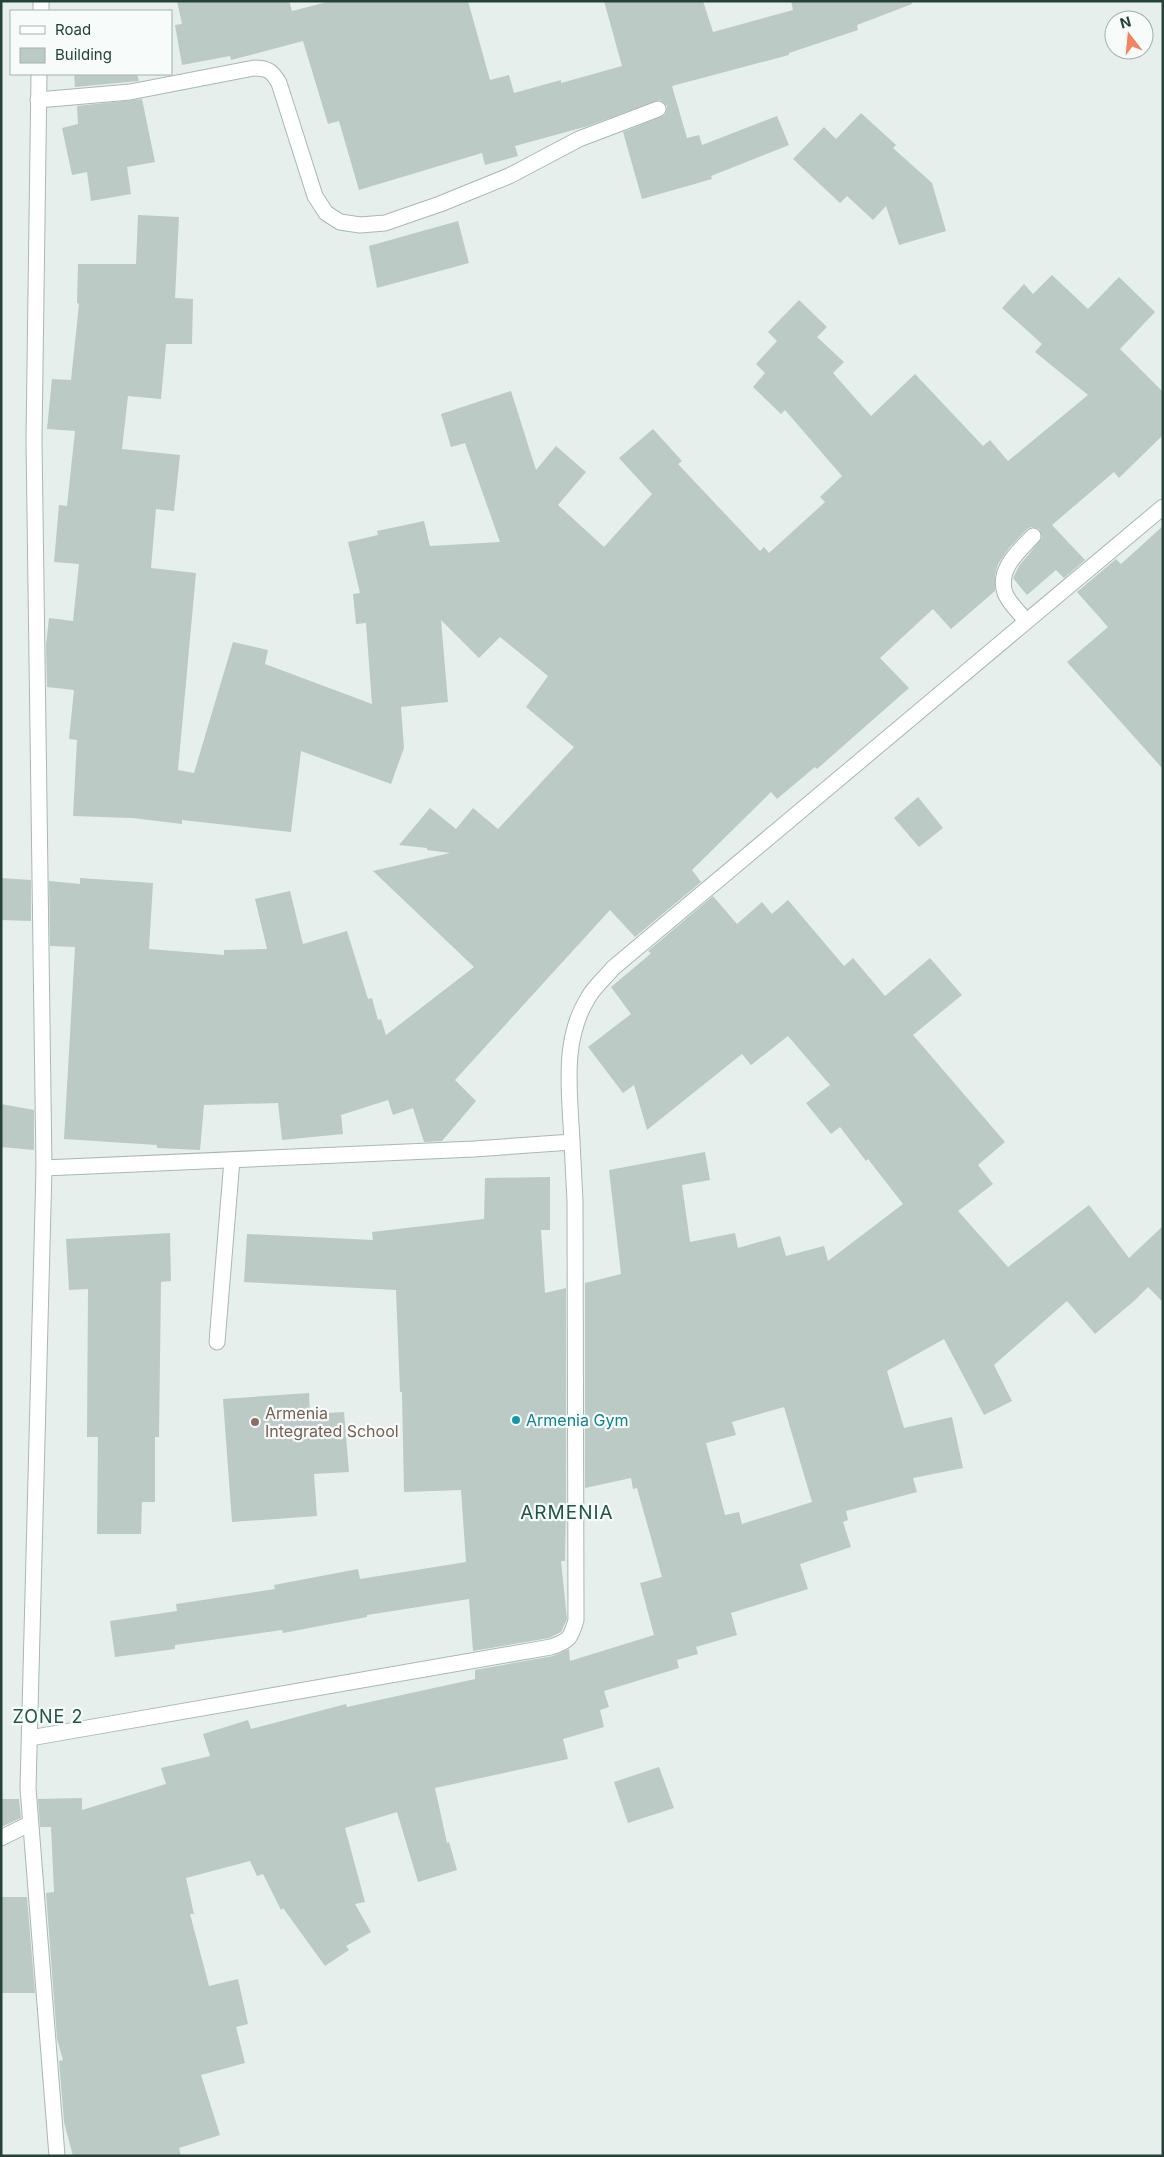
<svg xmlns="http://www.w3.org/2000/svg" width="1164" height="2157" font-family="Inter,sans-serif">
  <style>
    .building { fill: #bbcac4; fill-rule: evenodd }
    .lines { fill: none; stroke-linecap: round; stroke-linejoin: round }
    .minor-casing { stroke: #a8b8b2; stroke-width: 17 }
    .minor { stroke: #fff; stroke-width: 15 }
    .culture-dot { fill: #0f9aa8; stroke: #f7fbf9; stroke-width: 2 }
    .education-dot { fill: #8d6e63; stroke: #f7fbf9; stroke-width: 2 }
    .labels { text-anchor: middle; stroke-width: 4.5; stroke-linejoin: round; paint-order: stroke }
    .education-label { font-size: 16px; fill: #785e54; stroke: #f7fbf9; text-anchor: start }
    .culture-label { font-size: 16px; fill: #0d838f; stroke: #f7fbf9; text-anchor: start }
    .neighbourhood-label { font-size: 18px; letter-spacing: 1px; fill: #1f5548; stroke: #f7fbf9 }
    .quarter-label { font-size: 19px; letter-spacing: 1px; fill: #1f5548; stroke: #f7fbf9 }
  </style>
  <rect width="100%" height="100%" fill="#e6efeb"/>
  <!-- building -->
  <g class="building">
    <polygon points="177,1 289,1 292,11 331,1 468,1 490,80 509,75 514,93 561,80 561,83 622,66 604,1 703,1 713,32 793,10 791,1 911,1 912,4 857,25 858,30 789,53 789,55 672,86 687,138 699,135 702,145 777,116 789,145 711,176 712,179 642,199 623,132 665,115 667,106 660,100 588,126 515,146 518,156 485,165 482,153 359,190 339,121 328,124 303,41 231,60 230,56 182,65 175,25 182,24"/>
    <polygon points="74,74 137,74 139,81 75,87"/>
    <polygon points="142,99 155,162 127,167 131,194 91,201 87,172 72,175 62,128 78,124 77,106"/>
    <polygon points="861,113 896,145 893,148 932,183 946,231 899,245 886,206 873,220 847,196 840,203 793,159 824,127 836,139"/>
    <polygon points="138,215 179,217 175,298 193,299 192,344 166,344 161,399 128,396 122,449 180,455 174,511 156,509 151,568 196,573 178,770 194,773 233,642 268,650 265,664 372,704 366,623 356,624 353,594 360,593 348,542 378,535 377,531 424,521 430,546 500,542 465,443 451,447 441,414 511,391 536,470 556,446 586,472 558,505 604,547 652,494 619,458 653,429 682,461 678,464 760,551 764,547 769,553 825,502 820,497 842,476 785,410 781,414 753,387 765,373 756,364 777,341 768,332 799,300 827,327 817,337 844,362 833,373 871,416 915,374 983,446 990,440 1008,461 1088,395 1035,352 1042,344 1002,308 1024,284 1033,294 1052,275 1088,309 1119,277 1155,312 1120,349 1163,392 1163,435 1119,478 1114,472 1052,525 1085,560 1064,578 1056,570 1027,595 1013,578 1019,566 1042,538 1039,529 1031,527 1027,529 1009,548 998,564 995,575 995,591 951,629 933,609 880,658 909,688 817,769 815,767 777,799 771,792 692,870 701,882 635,937 610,910 455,1080 476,1101 442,1141 424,1142 413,1108 393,1115 388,1100 341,1115 343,1134 282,1140 278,1103 204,1105 200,1150 157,1148 157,1145 64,1139 75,947 50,946 49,881 80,884 80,878 153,883 149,949 224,955 224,950 267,949 255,899 290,891 303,944 347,931 368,999 372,998 378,1020 381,1019 386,1035 474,967 373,871 450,853 427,850 427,848 399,845 430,808 456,829 473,808 498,829 574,747 526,707 548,676 500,637 479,658 441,620 448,702 401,707 404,748 391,784 301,751 291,832 182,820 182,824 132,818 73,816 77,740 69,739 74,690 47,687 46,645 49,618 73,621 79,564 54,562 59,505 67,506 75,431 47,429 52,379 71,380 79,304 77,303 78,264 136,264"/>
    <polygon points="458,221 469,263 377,288 369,246"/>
    <polygon points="1163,526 1163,769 1067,662 1108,627 1077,592 1116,559 1121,564"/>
    <polygon points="918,797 943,828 919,847 894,818"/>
    <polygon points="1,878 31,880 31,921 1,920"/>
    <path d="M713,896L737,924L762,902L772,914L788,900L844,966L853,958L885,996L930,958L962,995L913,1035L1005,1142L978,1165L993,1184L958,1211L1008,1267L1089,1205L1129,1258L1163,1226V1302L1148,1287L1134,1301L1095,1334L1067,1301L994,1365L1012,1401L984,1415L944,1339L887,1371L904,1428L952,1417L963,1468L913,1478L917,1492L846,1511L848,1520L843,1522L851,1547L800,1564L808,1589L731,1613L737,1635L696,1647L698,1654L677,1660L679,1668L604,1691L609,1707L600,1710L604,1727L563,1739L568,1759L435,1788L447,1843L449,1842L457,1870L418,1882L397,1812L345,1828L365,1902L355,1904L371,1932L346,1946L349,1950L325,1966L283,1908L281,1910L263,1874L257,1876L250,1861L186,1878L194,1914H190L209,1986L238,1979L248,2024L236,2027L245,2063L201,2075L220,2135L179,2148L181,2156H73L64,2122L59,2061L63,2060L57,2039L46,1893L54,1892L51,1827H40L38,1799L82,1798V1810L166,1784L161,1768L210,1756L203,1734L248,1720L251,1729L346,1704L347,1707L475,1679V1670L553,1656L569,1649L570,1661L654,1635L640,1583L662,1577L637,1488L633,1489L631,1478L585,1488V1283L621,1274L609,1170L705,1152L710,1180L682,1185L690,1242L735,1233L738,1248L780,1236L786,1256L824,1246L828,1261L903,1204L868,1159L866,1161L840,1127L831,1134L806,1103L830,1085L788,1036L751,1065L742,1054L647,1130L634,1085L623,1093L588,1047L631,1014L611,987L648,956L651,953L648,951ZM784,1407L812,1502L742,1524L739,1512L725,1515L706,1443L736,1435L732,1422Z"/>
    <polygon points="1,1104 34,1110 34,1150 1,1147"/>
    <polygon points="550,1177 550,1230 541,1230 545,1293 566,1288 566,1506 565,1561 561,1561 567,1619 561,1632 549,1638 473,1651 469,1599 367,1615 367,1617 283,1633 282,1630 175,1645 175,1649 115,1657 110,1621 177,1611 176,1604 275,1589 274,1585 358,1569 360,1579 466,1562 461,1490 404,1492 402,1392 400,1392 396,1290 244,1282 247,1234 373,1240 372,1232 484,1219 485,1178"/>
    <polygon points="170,1233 171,1281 161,1282 159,1437 155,1437 155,1502 142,1502 141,1534 97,1534 98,1437 87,1437 88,1289 69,1290 66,1239"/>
    <polygon points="309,1393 310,1414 344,1412 349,1472 314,1474 317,1516 232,1522 223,1399"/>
    <polygon points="659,1767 674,1808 628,1823 614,1782"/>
    <polygon points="1,1799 19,1799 21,1818 1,1827"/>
    <polygon points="1,1897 27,1897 35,1993 1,1993"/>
  </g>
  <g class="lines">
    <!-- minor casing -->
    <g class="minor-casing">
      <g id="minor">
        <polyline points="41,11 41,1"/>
        <polyline points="39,74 34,440 44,1168 28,1788 57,2156"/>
        <path d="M38,100L130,92L254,68C268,68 272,71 279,83L315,196L326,213L340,222L360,225L385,223L440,204L509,176L579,139L658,109"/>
        <path d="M1026,621C1020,613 1008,602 1005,593C997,569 1019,551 1033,536"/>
        <path d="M44,1168L474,1149L572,1142C570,1094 561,1041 588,998C594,987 605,978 613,968L1163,507"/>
        <polyline points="217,1342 232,1160"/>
        <path d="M30,1738L551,1647C569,1641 571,1638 576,1620L575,1201L572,1142"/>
        <polyline points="1,1838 29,1824"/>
      </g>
    </g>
    <!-- minor -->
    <use href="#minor" class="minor"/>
  </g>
  <!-- markers -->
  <circle class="culture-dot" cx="516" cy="1420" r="5"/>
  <circle class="education-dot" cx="255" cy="1422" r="5"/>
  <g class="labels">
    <!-- education labels -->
    <g class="education-label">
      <text x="265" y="1419">Armenia<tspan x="265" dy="18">Integrated School</tspan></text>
    </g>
    <!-- culture labels -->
    <g class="culture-label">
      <text x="526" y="1426">Armenia Gym</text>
    </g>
    <!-- neighbourhood labels -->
    <g class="neighbourhood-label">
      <text x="48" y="1723">ZONE 2</text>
    </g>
    <!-- quarter labels -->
    <g class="quarter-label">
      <text x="567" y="1519">ARMENIA</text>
    </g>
  </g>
  <!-- border -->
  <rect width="1164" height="2157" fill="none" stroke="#24423a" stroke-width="5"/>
  <!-- legend -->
  <rect x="10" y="10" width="162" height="65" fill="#f7fbf9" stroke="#a3b1ad"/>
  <rect x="20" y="26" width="25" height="8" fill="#ffffff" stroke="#a3b1ad"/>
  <text x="55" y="35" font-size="15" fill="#24423a">Road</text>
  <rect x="20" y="48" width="25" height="15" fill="#bbcac4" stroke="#a3b1ad"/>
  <text x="55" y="60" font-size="15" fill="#24423a">Building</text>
  <!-- north arrow -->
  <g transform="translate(1129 35) rotate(344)"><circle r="24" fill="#f7fbf9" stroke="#a3b1ad"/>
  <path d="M0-4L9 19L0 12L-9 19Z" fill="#f4845f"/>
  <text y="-8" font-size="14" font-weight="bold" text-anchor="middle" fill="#24423a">N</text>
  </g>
</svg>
